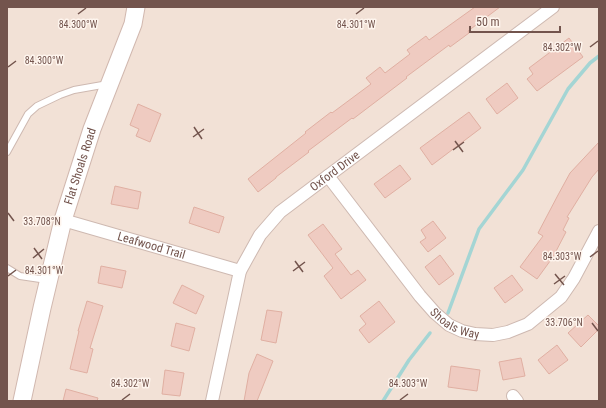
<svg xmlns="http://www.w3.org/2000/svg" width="606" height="408" font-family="'Roboto Condensed',sans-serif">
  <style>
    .residential { fill: #f2e1d6 }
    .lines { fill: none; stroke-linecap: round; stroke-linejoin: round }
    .stream { stroke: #a4d5d4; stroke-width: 3.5 }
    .building { fill: #efcbc1; stroke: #e0afa2 }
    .service-casing { stroke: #ceb9b1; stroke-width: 8 }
    .minor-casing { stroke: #ceb9b1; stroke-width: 14 }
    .secondary-casing { stroke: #d1b8af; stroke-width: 19 }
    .service { stroke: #fff; stroke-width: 6 }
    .minor { stroke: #fff; stroke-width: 12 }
    .secondary { stroke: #fff; stroke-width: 17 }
    .ticks { fill: none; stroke: #73544d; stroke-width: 1.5 }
    .labels { text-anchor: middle; stroke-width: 3; stroke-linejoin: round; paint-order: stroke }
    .street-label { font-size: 12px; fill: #73544d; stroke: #fef5ee }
    .ticks-label { font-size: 10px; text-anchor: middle; fill: #73544d; stroke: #fef5ee; stroke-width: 3; stroke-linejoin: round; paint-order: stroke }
  </style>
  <rect width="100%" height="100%" fill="#fbf0e8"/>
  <!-- residential -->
  <rect class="residential" x="7" y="7" width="592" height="394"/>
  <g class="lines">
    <!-- stream -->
    <g class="stream">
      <polyline points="448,313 479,229 523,170 568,89 590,63 599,56"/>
      <polyline points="383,401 409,360 430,333"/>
    </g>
  </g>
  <!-- building -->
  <g class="building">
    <polygon points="475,7 500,7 468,31 469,33 450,47 449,45 406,77 407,78 353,119 352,118 308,151 309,152 276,177 276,178 258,192 248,179 306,133 305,132 331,112 332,113 371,84 366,78 380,67 385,73 410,54 407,50 426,36 429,40"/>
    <polygon points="569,38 583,57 537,91 527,79 533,74 529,68"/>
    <polygon points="507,83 518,98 497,114 486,99"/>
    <polygon points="138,104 161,114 150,142 136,136 139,129 130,125"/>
    <polygon points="469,112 481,128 432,165 420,148"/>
    <polygon points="599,142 599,169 592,177 567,217 569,218 563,230 566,232 553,257 537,279 520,267 543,236 538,233 558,195 570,173"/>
    <polygon points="400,165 411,179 385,198 374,184"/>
    <polygon points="115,186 141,192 138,209 111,204"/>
    <polygon points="194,207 224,217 219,233 189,223"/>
    <polygon points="433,221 446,238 428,252 420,242 426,238 421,230"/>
    <polygon points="323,224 342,249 335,254 351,275 358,270 366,280 341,299 324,276 333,268 308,235"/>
    <polygon points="440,255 454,274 439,285 425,267"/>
    <polygon points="101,266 126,271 122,288 98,283"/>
    <polygon points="512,275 523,290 505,303 494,288"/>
    <polygon points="182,285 204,296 196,314 173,303"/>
    <polygon points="87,301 103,306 90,348 93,349 87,373 70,369 79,331 78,331"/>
    <polygon points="379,301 395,322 369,343 359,330 366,324 360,316"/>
    <polygon points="267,310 282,312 276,343 261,340"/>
    <polygon points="588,315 599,326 599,329 581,347 568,333"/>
    <polygon points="176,323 195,328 189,351 171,346"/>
    <polygon points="557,345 568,360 549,374 538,360"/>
    <polygon points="257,354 273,361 257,401 244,401 249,373"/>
    <polygon points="521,358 525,376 503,380 499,362"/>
    <polygon points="451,366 480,370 477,391 448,387"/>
    <polygon points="165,370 184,373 180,396 162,394"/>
    <polygon points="66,389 98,398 97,401 63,401"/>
  </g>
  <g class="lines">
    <!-- service casing -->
    <g class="service-casing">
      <g id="service">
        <polyline points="7,152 28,114 37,106 60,95 74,90 108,84"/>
        <polyline points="7,268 20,276 47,280"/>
      </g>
    </g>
    <!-- minor casing -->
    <g class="minor-casing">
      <g id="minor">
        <path id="s1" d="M328,176L420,296L435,313L449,325L462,331L475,334L493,335L508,332L528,324L561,297L574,278L599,231"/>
        <path id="s2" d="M63,220L240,271"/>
        <polyline points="513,396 517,401"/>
        <path id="s3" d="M212,401L240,271L260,235L280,212L553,7"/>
      </g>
    </g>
    <!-- secondary casing -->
    <g class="secondary-casing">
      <g id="secondary">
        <path id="s4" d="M22,401L42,308L63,220L92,129L133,24L136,7"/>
      </g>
    </g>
    <!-- service -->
    <use href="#service" class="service"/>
    <!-- minor -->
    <use href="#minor" class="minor"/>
    <!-- secondary -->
    <use href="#secondary" class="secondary"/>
  </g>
  <!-- ticks -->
  <path class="ticks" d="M78,14L86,8M356,14L364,8M590,47L598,41M8,67L16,61M194,127L202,139M193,137L204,129M455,141L463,152M453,150L464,142M8,213L14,221M34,248L42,259M590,257L598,251M33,258L44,249M295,261L303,272M293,271L305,262M555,274L564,285M8,276L16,270M554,284L565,276M592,323L598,331M122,400L130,394M400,400L408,394"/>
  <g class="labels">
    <!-- street labels -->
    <g class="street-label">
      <text dy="4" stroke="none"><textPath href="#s4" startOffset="242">Flat Shoals Road</textPath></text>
      <text dy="4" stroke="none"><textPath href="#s3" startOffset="273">Oxford Drive</textPath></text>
      <text dy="4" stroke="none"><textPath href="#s2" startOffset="92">Leafwood Trail</textPath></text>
      <text dy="4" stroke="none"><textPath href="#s1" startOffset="197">Shoals Way</textPath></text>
    </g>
  </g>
  <g class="ticks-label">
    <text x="78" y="28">84.300°W</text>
    <text x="356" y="28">84.301°W</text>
    <text x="562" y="51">84.302°W</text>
    <text x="44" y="64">84.300°W</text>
    <text x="42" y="225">33.708°N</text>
    <text x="562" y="260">84.303°W</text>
    <text x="44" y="274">84.301°W</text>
    <text x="564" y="326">33.706°N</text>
    <text x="130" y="387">84.302°W</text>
    <text x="408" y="387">84.303°W</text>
  </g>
  <!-- border -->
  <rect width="606" height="408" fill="none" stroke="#73544d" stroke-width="16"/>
  <!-- scale -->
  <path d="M470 26v6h90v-6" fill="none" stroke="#73544d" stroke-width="2"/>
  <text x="476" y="26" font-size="12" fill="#73544d" stroke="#fef5ee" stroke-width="3" paint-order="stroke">50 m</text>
</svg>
